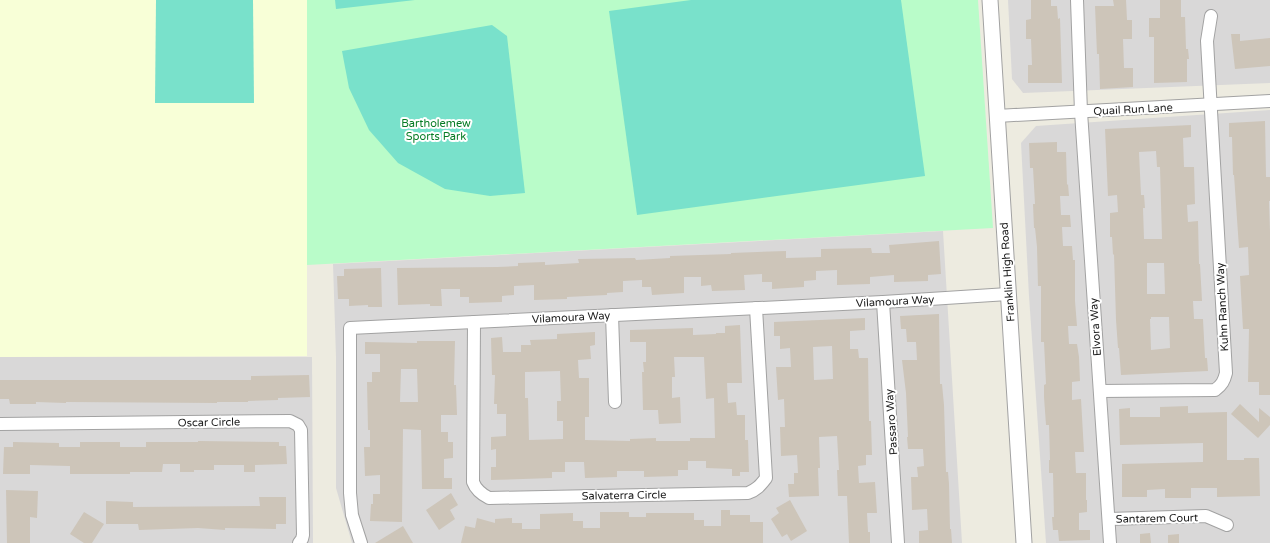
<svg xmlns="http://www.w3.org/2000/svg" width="1270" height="543" font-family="'Varela Round',sans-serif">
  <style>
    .residential { fill: #d9d8d8 }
    .education { fill: #f8ffd7 }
    .park { fill: #b9fcc9 }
    .pitch { fill: #79e1cb }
    .building { fill: #cdc5b9; fill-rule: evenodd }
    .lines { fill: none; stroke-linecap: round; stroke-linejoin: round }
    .minor-casing { stroke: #a2a2a2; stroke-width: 14 }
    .tertiary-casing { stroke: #a2a2a2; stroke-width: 17 }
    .minor { stroke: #fff; stroke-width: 12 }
    .tertiary { stroke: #fff; stroke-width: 15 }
    .labels { text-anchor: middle; stroke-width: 4; stroke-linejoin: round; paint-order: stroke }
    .street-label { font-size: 11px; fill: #1b1b1b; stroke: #fff }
    .park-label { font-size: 11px; fill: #067c24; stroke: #fff }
  </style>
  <rect width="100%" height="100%" fill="#edebe0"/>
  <!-- residential -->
  <g class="residential">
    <polygon points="1008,0 1270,0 1270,83 1023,93 1012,79"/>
    <polygon points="1270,110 1270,543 1046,543 1029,296 1021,143 1036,126"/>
    <polygon points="943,231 962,543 352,543 336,488 336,357 333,264"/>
    <polygon points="0,357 312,357 313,543 0,543"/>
  </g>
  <!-- education -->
  <polygon class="education" points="0,0 307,0 307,356 0,357"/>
  <!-- park -->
  <polygon class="park" points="307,0 978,0 993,228 307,265"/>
  <!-- pitch -->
  <g class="pitch">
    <polygon points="156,0 253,0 254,103 155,103"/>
    <polygon points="335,0 415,0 336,9"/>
    <polygon points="691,0 901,0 925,176 637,215 609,11"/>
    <polygon points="492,25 507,36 525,193 490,196 445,189 398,163 369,130 349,88 342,51"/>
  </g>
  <!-- building -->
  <g class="building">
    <polygon points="1031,0 1051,0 1051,6 1057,6 1058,19 1060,18 1062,83 1028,83 1028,65 1032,65 1031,39 1026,39 1026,20 1031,19"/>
    <polygon points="1113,0 1126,0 1127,20 1132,20 1132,39 1123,39 1124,68 1133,68 1133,87 1100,89 1099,54 1097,54 1095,6 1114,6"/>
    <polygon points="1160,0 1181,0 1181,17 1185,17 1186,49 1188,49 1189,59 1187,59 1187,82 1154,83 1154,37 1149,37 1149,18 1160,18"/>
    <polygon points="1231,34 1240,34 1240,41 1270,38 1270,66 1235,69"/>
    <polygon points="1265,121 1266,177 1270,177 1270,201 1269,201 1270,232 1270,395 1259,395 1259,382 1248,382 1249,329 1243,329 1240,276 1249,275 1248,247 1239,248 1234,175 1233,175 1232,137 1229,137 1229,123"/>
    <path d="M1191,125V137L1183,138L1184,167H1194L1195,204L1187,205L1188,222L1198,221L1199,264H1200L1202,301H1193L1194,319H1203L1205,358H1207L1208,371L1121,375L1119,348H1118L1116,320L1114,254L1113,255L1112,237H1110V213L1118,212L1117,195L1108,196L1105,129ZM1156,151L1157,167H1160L1162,239H1144L1143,208H1145L1144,195H1141L1139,152ZM1147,263H1164L1165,294H1147ZM1151,317H1169L1170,348L1151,350L1150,319H1151Z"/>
    <polygon points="1057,142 1057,152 1066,152 1067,185 1068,184 1069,196 1060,196 1061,215 1070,215 1071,227 1062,227 1063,246 1072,246 1073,260 1075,260 1075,301 1077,326 1068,326 1069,344 1077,344 1079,357 1080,381 1072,382 1072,400 1081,399 1084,452 1075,452 1076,473 1086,473 1086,500 1087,500 1087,512 1079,513 1079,530 1090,530 1090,540 1059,541 1058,530 1053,530 1052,517 1054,517 1053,473 1049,473 1049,460 1050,460 1049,425 1046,425 1044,397 1044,385 1046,384 1044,342 1041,342 1041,286 1038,286 1037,247 1035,228 1034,228 1033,204 1035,204 1033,168 1030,168 1029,143"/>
    <polygon points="939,241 941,274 928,275 928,281 894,282 894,275 870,277 870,284 837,285 837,270 816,271 816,280 804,281 804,287 772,289 772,282 762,282 762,274 744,275 745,290 712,291 711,285 701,286 701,277 684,277 684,293 652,295 651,287 642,287 642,280 623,281 623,292 607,293 607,295 567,297 567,299 534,300 534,285 514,286 514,295 502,296 502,302 469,303 469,297 460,297 460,289 441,289 442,306 430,306 430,304 398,305 397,268 497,267 518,266 518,263 545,262 545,265 579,263 578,259 635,258 636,260 670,258 670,256 731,254 731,253 786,251 786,258 821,257 821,249 871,248 872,253 890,253 889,245"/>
    <polygon points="381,268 382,307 368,307 368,305 349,306 349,299 338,299 337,276 344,276 344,269"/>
    <polygon points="939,314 940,384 942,384 944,405 946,472 948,472 949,484 950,529 951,529 952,543 919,543 919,531 928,530 927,509 912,510 911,477 918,477 917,467 924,466 923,449 908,449 907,437 908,437 906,393 902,360 917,360 916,342 907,342 906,329 901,329 900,316"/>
    <path d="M865,318V330L850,331V349H858L859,358H868L869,421H871L872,455H866V465L858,466L859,483L875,482L877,513H867L868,532H870V543H849L847,496H838L837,470H839L837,436L819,437L820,468H818L819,496L789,497L788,484H794V473H798L797,455L781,456L780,427H785L784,399L778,400L776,367H791L790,348L780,349V336H774V322ZM832,346L833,379L814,380L813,347Z"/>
    <path d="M740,325L742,383H727L728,403L736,402L737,415H745V440H748L749,472H740V476H732V469L706,468V461H688V470H678V476L644,477V471H617V477L585,478L584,462H565V472H552V478L491,480V467H496V449L491,450V437L506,436V414H497V404H494L495,375H492L491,338L502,337L503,352H521V345H531L530,340L557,339V334L595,332V345L590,346L591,359L578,360L579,378H589V417H585V440L630,441V439L656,438V441H690V438H715L714,398L706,399L704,357H674L675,377H672V398L680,397L681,423L659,424L658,410H643L642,372H644L643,362H646V342H630V330L693,328V335L716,334V333H725V326ZM560,371L561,401H557V421H563V439L529,440L528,398H525V372Z"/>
    <path d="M417,341H455L454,385H456L457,415H441V432H448V442H453V458L444,459V478H452V489H422L421,430L403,429L402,522L370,521L371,504H373V494H380V475L365,476L364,447H370V430H368L367,382H372V372H380V354H365V342L417,343ZM401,369H417L418,402H400Z"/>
    <polygon points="309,375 310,397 278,398 278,400 248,401 248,402 217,402 217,403 66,402 66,403 36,402 36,404 10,404 9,399 0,399 0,380 251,380 251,376"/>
    <polygon points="1240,404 1259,422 1259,408 1270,417 1270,425 1258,438 1231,414"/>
    <polygon points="1188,406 1188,413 1227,412 1227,460 1244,460 1244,458 1259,458 1260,496 1217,497 1217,488 1191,488 1191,498 1165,498 1165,489 1147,490 1147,497 1122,497 1122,464 1203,462 1203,443 1120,445 1119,409 1130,408 1130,417 1160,417 1160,407"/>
    <polygon points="198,441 279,442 279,446 286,446 287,464 255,465 255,472 244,472 244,465 214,465 214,470 194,470 194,472 180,472 180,464 163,464 162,472 130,472 130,474 70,474 70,466 30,465 30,474 3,474 4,447 13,447 13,442 59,443 59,447 80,447 80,442 120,442 120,447 146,447 146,442 198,442"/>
    <polygon points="6,490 38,491 37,518 30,517 30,543 7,543"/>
    <polygon points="451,493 458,505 450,510 455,519 439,530 426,510"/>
    <polygon points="259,497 286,497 286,524 276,524 276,529 225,528 225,530 198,528 139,530 138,524 106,524 106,501 133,502 133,507 260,506"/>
    <polygon points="790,500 807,531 791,541 787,534 782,537 771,519 779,513 776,508"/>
    <polygon points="721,510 730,510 730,515 750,515 750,522 763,522 763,543 461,543 465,526 475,528 477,518 495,523 495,519 512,518 512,523 522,523 522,529 540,529 540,514 573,513 573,521 583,521 583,528 600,528 600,512 629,512 629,517 646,517 646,513 694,513 694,520 704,520 704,526 721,526"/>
    <polygon points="84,512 104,524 92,543 84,543 70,534"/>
    <polygon points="403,526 413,543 375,543"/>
    <polygon points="1150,533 1151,543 1140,543 1140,534"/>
    <polygon points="1179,534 1179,543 1168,543 1168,535"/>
  </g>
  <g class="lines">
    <!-- minor casing -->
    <g class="minor-casing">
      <g id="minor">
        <polyline points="1077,0 1081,112 1110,543"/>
        <polyline points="997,116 1270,101"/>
        <polyline points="883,302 898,543"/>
        <polyline points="612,315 615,402"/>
        <path d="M474,322L473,482C476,490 481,494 489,498L748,493C756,490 760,486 766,478L756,308"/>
        <path d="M1100,391L1215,390C1222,385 1224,381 1226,373L1207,41L1211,16"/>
        <polyline points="0,424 290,421 298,425 301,430 303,535 302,539 299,543"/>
        <polyline points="1109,519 1206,516 1227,525"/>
        <polyline points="361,543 352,515 350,493 350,328 883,302 1008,294"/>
      </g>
    </g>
    <!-- tertiary casing -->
    <g class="tertiary-casing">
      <polyline id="tertiary" points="990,0 1024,543"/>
    </g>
    <!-- minor -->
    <use href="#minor" class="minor"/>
    <!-- tertiary -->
    <use href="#tertiary" class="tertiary"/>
  </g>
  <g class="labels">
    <!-- street labels -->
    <g class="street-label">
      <text transform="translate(1133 109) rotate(-3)" y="4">Quail Run Lane</text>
      <text transform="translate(1007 272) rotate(-94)" y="4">Franklin High Road</text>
      <text transform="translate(895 301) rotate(-3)" y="4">Vilamoura Way</text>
      <text transform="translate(1222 307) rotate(-93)" y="4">Kuhn Ranch Way</text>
      <text transform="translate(571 317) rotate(-3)" y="4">Vilamoura Way</text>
      <text transform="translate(1095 327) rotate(-94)" y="4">Elvora Way</text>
      <text transform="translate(209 422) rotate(-1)" y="4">Oscar Circle</text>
      <text transform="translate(891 422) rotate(-94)" y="4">Passaro Way</text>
      <text transform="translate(624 495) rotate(-1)" y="4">Salvaterra Circle</text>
      <text transform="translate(1157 518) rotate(-1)" y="4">Santarem Court</text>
    </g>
    <!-- park labels -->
    <g class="park-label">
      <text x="436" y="127">Bartholemew<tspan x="436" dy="13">Sports Park</tspan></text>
    </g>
  </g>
</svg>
